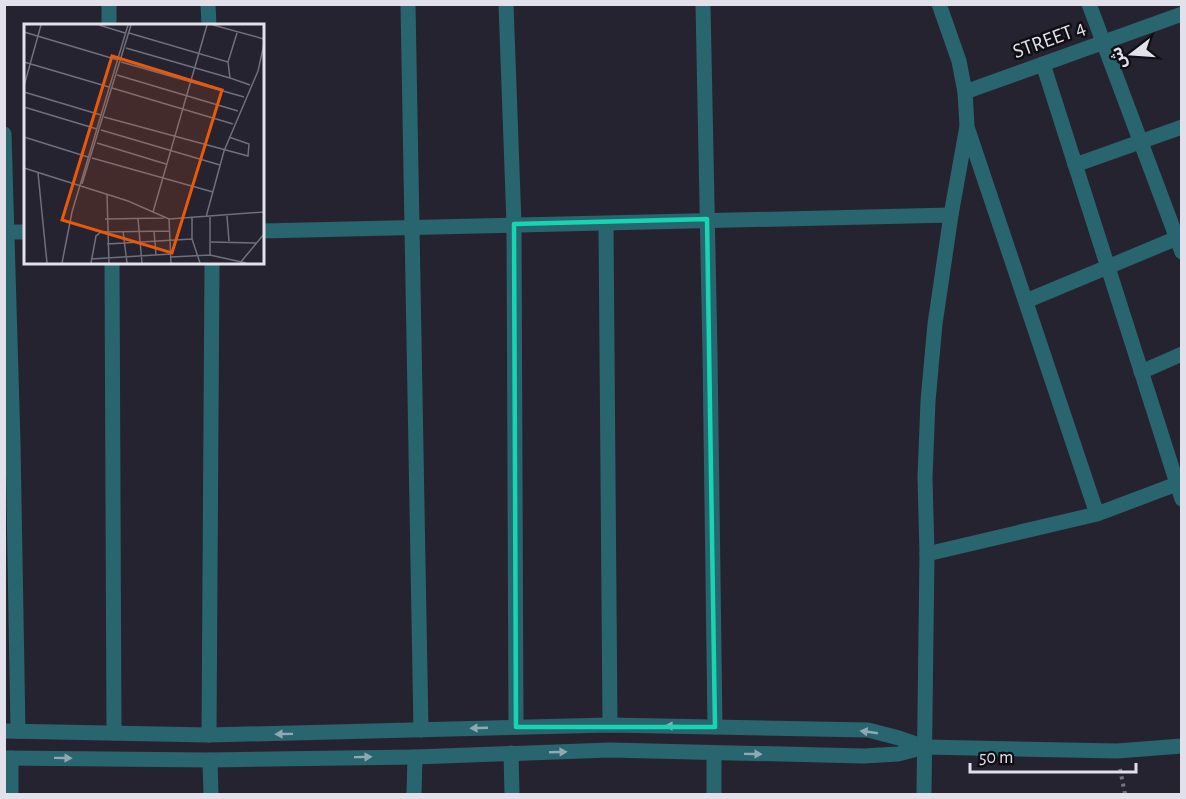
<svg xmlns="http://www.w3.org/2000/svg" width="1186" height="799" font-family="'Alegreya Sans','Noto Sans Arabic',sans-serif">
  <style>
    .lines { fill: none; stroke-linecap: round; stroke-linejoin: round }
    .path { stroke: #767480; stroke-width: 4; stroke-dasharray: 3 4.5; stroke-linecap: butt }
    .street { stroke: #29656f; stroke-width: 15 }
    .oneway { fill: #8fa9b3 }
    .marked { fill: none; stroke: #16d5b3; stroke-width: 4.5; stroke-linejoin: round }
    .labels { text-anchor: middle; stroke-width: 5; stroke-linejoin: round; paint-order: stroke }
    .street-label { font-size: 21px; fill: #e2e0ea; stroke: #0f0e14 }
    .inset-road { fill: none; stroke: #716f7b; stroke-width: 1.5 }
    .view { fill: #e8590c; fill-opacity: 0.15; stroke: #e8590c; stroke-width: 3 }
    .inset-edge { fill: none; stroke: #e2e0ea; stroke-width: 3 }
  </style>
  <rect width="100%" height="100%" fill="#262331"/>
  <g class="lines">
    <!-- path -->
    <polyline class="path" points="1120,769 1125,794"/>
    <!-- street -->
    <g class="street">
      <polyline points="109,4 109,26"/>
      <polyline points="208,4 209,26"/>
      <polyline points="408,4 421,730"/>
      <polyline points="506,4 514,224 516,727"/>
      <polyline points="703,4 710,353 715,727"/>
      <polyline points="1089,4 1182,252"/>
      <polyline points="1043,64 1182,499"/>
      <polyline points="965,92 1182,14"/>
      <polyline points="968,130 1097,514"/>
      <polyline points="4,134 13,443 18,731"/>
      <polyline points="1075,165 1182,127"/>
      <polyline points="606,224 610,725"/>
      <polyline points="262,231 951,215"/>
      <polyline points="4,232 26,232"/>
      <polyline points="112,262 114,733"/>
      <polyline points="1026,301 1182,236"/>
      <polyline points="1141,372 1182,354"/>
      <polyline points="927,554 1097,514 1182,482"/>
      <polyline points="4,731 209,735 610,725 868,730 899,738 925,747"/>
      <polyline points="209,735 212,262"/>
      <polyline points="511,753 512,794"/>
      <polyline points="714,753 714,794"/>
      <polyline points="4,758 210,760 415,757 610,750 864,756 898,754 925,747 1117,751 1182,746"/>
      <polyline points="11,758 11,794"/>
      <polyline points="210,760 211,794"/>
      <polyline points="414,794 415,757"/>
      <polyline points="924,794 927,554 925,477 928,401 935,324 951,215 967,126 965,92 959,61 939,4"/>
    </g>
  </g>
  <!-- one-way arrows -->
  <defs><path id="oneway-solid" d="M-6-.8H1V-3.2L6.5 0L1 3.2V.8H-6Z" transform="scale(1.5)"/></defs>
  <g class="oneway">
    <use href="#oneway-solid" transform="translate(674 726) rotate(-179)"/>
    <use href="#oneway-solid" transform="translate(479 728) rotate(178)"/>
    <use href="#oneway-solid" transform="translate(869 732) rotate(-172)"/>
    <use href="#oneway-solid" transform="translate(284 734) rotate(179)"/>
    <use href="#oneway-solid" transform="translate(558 752) rotate(-2)"/>
    <use href="#oneway-solid" transform="translate(753 754) rotate(1)"/>
    <use href="#oneway-solid" transform="translate(363 757) rotate(-1)"/>
    <use href="#oneway-solid" transform="translate(63 758) rotate(1)"/>
  </g>
  <!-- marked area -->
  <path class="marked" d="M707,219L715,727H516L514,224Z"/>
  <g class="labels">
    <!-- street labels -->
    <g class="street-label">
      <text transform="translate(1049 39) rotate(-20)" y="7">STREET 4</text>
    </g>
  </g>
  <!-- overview -->
  <g transform="translate(24 24)">
    <rect width="240" height="240" fill="#262331"/>
    <path class="inset-road" d="M75,1L101,9M189,1L240,15M0,8L94,36M105,9L204,38L206,54L226,61M102,24L206,54M0,38L85,63M97,38L220,73M204,38L213,9M93,51L214,87M0,62L17,1M88,64L209,100M0,68L77,91M0,83L73,105M80,93L224,132L225,120L205,113M77,106L196,141M0,113L64,133M73,119L142,140M68,134L189,168M0,144L104,177L145,195L240,188M14,149L23,239M58,160L107,1M83,170L85,239M129,188L183,1M203,192L205,217M182,193L200,127L234,47L240,20M186,193V231M168,194V215L176,239M81,195L140,194M114,195L118,239M145,195L147,239M99,207L103,239M130,207L132,231M187,218L233,219M83,220L168,215M147,233L186,231L222,239M67,235L147,230M38,239L48,188L104,1M67,239L72,212L77,208L146,207M216,239L240,210"/>
    <path class="view" d="M88,32L198,66L148,229L38,196Z"/>
    <rect width="240" height="240" class="inset-edge"/>
  </g>
  <!-- border -->
  <rect width="1186" height="799" fill="none" stroke="#e2e0ea" stroke-width="12"/>
  <!-- north arrow -->
  <g transform="translate(1132 54) rotate(253)" stroke="#0f0e14" stroke-width="4.5" paint-order="stroke">
  <path d="M0-4.5L10 22L0 15L-10 22Z" fill="#e2e0ea"/>
  <text y="-9" font-size="16" font-weight="bold" text-anchor="middle" fill="#e2e0ea">ش</text>
  </g>
  <!-- scale -->
  <path d="M970 763v9h166v-9" fill="none" stroke="#e2e0ea" stroke-width="3"/>
  <text x="979" y="763" font-size="18" fill="#e2e0ea" stroke="#0f0e14" stroke-width="4.5" paint-order="stroke">50 m</text>
</svg>
